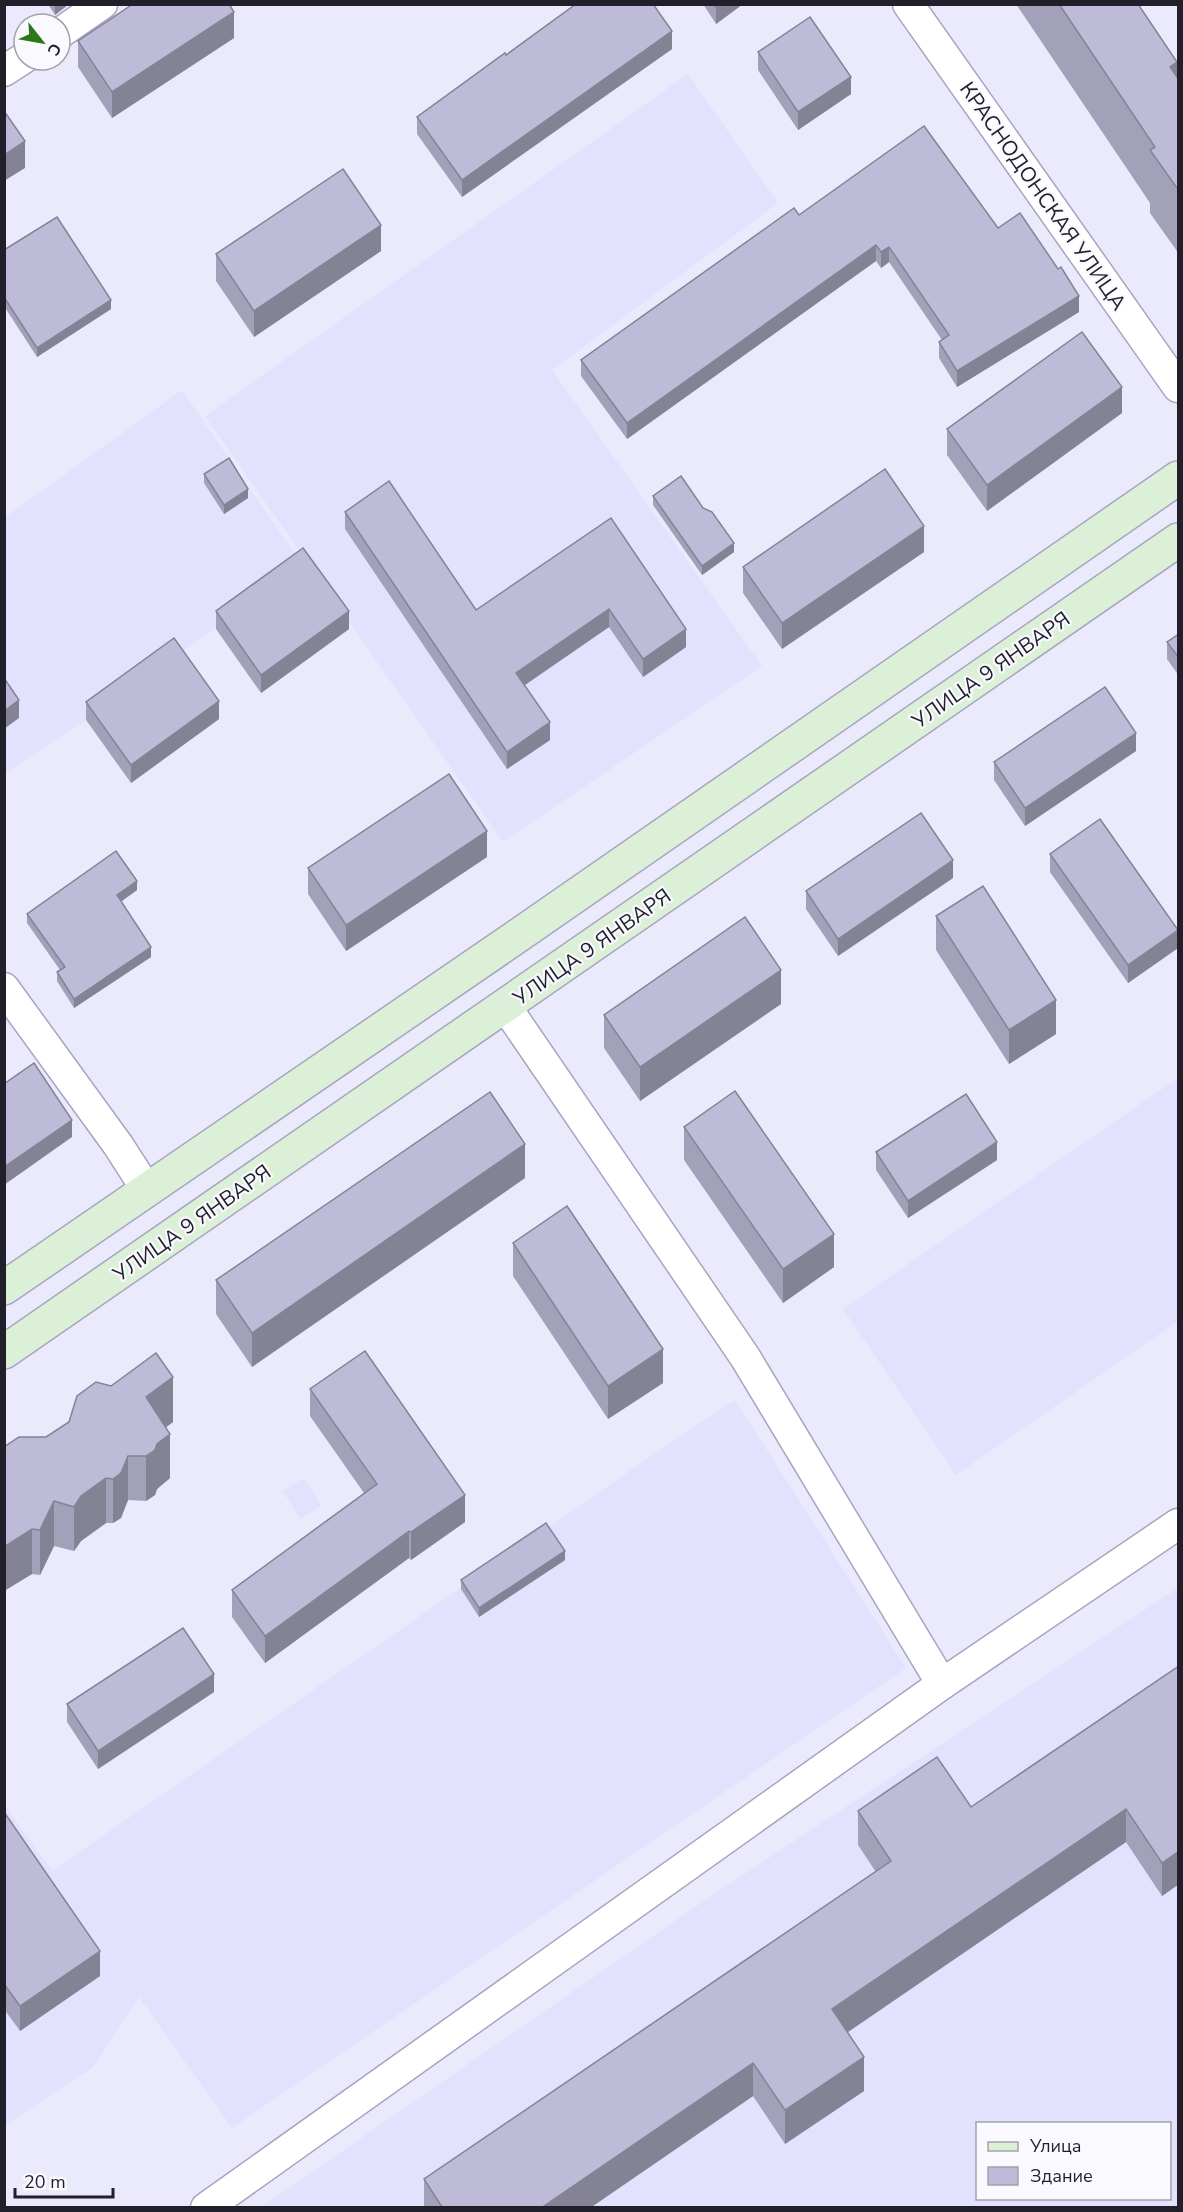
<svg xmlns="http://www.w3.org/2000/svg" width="1183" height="2212" font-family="'Nunito Sans',sans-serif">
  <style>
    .built { fill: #e2e1fe; fill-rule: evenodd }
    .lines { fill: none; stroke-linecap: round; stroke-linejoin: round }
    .minor-casing { stroke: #a6a5c0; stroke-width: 33 }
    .secondary-casing { stroke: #a6a5c0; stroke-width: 36 }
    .minor { stroke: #fff; stroke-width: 30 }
    .secondary { stroke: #dcf0d7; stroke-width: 33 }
    .wall { fill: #a3a1b9 }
    .shaded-wall { fill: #848396 }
    .building { fill: #bdbbd7; stroke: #848396; stroke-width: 1.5 }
    .labels { text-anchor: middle; stroke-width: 4.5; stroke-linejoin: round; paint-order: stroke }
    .street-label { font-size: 21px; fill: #201f2a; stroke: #f9f9ff }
  </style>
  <rect width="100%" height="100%" fill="#ebeafc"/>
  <!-- built -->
  <g class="built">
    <polygon points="688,74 778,203 552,370 762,666 503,842 205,416"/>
    <polygon points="182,390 303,566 86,720 5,774 4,518"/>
    <polygon points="1178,1078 1178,1321 956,1475 843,1309"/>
    <polygon points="735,1400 906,1668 232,2128 139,1997 93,2067 5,2126 4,1804 52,1871 693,1427"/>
    <polygon points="304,1478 321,1506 300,1519 283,1491"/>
    <path d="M1178,1588V2207L260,2208L711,1896ZM978,2124H1170V2198H978Z"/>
  </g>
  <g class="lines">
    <!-- minor casing -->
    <g class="minor-casing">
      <g id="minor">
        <polyline points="908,4 1178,387"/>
        <polyline points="60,33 102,4"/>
        <polyline points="4,71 24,58"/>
        <polyline points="4,988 118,1145 147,1190"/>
        <polyline points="506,1007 745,1357 942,1684"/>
        <polyline points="206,2208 942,1684 1178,1524"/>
      </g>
    </g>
    <!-- secondary casing -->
    <g class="secondary-casing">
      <g id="secondary">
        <polyline points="4,1288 516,937 1178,478"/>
        <polyline points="4,1352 1178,540"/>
      </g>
    </g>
    <!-- minor -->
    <use href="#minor" class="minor"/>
    <!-- secondary -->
    <use href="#secondary" class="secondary"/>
  </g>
  <!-- wall -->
  <g class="wall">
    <polygon points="48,4 69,4 55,15"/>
    <polygon points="703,4 743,4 716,24"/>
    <polygon points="1016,4 1138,4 1179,80 1179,254 1150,213 1150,203"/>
    <polygon points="234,38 112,118 78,67 78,41"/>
    <polygon points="672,49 462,197 417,134 417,117 506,55"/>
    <polygon points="758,52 851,94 798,130 758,70"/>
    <polygon points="799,215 998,228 1079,312 957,387 939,358 939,342 942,340 889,262 881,268 876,261 627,439 581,376 581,360"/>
    <polygon points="4,250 111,309 37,357 4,306"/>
    <polygon points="381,251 254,337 216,281 216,254"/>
    <polygon points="1122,413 987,511 947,455 947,429"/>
    <polygon points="204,474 248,498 224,514 204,483"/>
    <polygon points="653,496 734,552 702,575 653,505"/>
    <polygon points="345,512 476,610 611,518 686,647 643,677 609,627 525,685 550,740 507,769 345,529"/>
    <polygon points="924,552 782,649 743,593 743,567"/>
    <polygon points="216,611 349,629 261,693 216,629"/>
    <polygon points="1179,634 1179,676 1167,659 1167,642"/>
    <polygon points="86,702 219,719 131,783 86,720"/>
    <polygon points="1136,751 1025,826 994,780 994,762"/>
    <polygon points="1050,854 1178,948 1128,983 1050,872"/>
    <polygon points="487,857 346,951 308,894 308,868"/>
    <polygon points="953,878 838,956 806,909 806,891"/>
    <polygon points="137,890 121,902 151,957 74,1008 57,981 57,972 60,970 27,923 27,914"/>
    <polygon points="936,916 1056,1034 1009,1064 936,950"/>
    <polygon points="781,1004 640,1101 604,1048 604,1015"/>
    <polygon points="684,1127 834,1267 783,1303 684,1160"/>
    <polygon points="876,1152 997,1160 908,1218 876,1170"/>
    <polygon points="525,1178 252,1367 216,1314 216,1280"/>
    <polygon points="513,1243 663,1383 608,1419 513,1276"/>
    <polygon points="310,1389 465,1522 411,1560 409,1558 265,1663 232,1617 232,1590 364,1493 310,1416"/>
    <polygon points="173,1422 166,1427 170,1478 157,1489 155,1495 146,1501 128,1500 121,1518 113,1523 106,1523 81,1541 74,1551 54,1546 40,1575 32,1574 4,1591 4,1447 46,1437"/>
    <polygon points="565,1560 479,1617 461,1589 461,1580"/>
    <polygon points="1179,1666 1179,1884 1162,1896 1126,1842 847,2032 864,2091 785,2144 753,2096 590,2208 424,2208 424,2179 876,1872 858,1845 858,1811 971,1807"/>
    <polygon points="214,1692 98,1769 67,1722 67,1704"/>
    <polygon points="4,1812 100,1976 20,2031 4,2009"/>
  </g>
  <!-- shaded-wall -->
  <g class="shaded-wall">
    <polygon points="55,4 69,4 55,15"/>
    <polygon points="721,4 743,4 716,24 716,8"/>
    <polygon points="234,12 234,38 112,118 112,92"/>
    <polygon points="672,31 672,49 462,197 462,180"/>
    <polygon points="1177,62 1177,125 1170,67"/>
    <polygon points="851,77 851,94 798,130 798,112"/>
    <polygon points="25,141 25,168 4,181 4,155"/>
    <polygon points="381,225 381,251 254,337 254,311"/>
    <polygon points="876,245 876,261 627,439 627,423"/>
    <polygon points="889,247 889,262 881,268 881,252"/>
    <polygon points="1079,296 1079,312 957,387 957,371"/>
    <polygon points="111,300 111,309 37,357 37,348"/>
    <polygon points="1122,387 1122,413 987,511 987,485"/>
    <polygon points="248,489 248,498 224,514 224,505"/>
    <polygon points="924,526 924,552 782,649 782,623"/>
    <polygon points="734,543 734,552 702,575 702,566"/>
    <polygon points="609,609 609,627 516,691 516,673"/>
    <polygon points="349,611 349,629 261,693 261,675"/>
    <polygon points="686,629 686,647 643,677 643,659"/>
    <polygon points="19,700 19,718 4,729 4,711"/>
    <polygon points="219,701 219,719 131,783 131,765"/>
    <polygon points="550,722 550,740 507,769 507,752"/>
    <polygon points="1136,733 1136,751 1025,826 1025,808"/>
    <polygon points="487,831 487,857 346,951 346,925"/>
    <polygon points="953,860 953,878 838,956 838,939"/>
    <polygon points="137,881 137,890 117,904 117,895"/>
    <polygon points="1178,930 1178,948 1128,983 1128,965"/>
    <polygon points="151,947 151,957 74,1008 74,999"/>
    <polygon points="781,970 781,1004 640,1101 640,1067"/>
    <polygon points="1056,1000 1056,1034 1009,1064 1009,1030"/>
    <polygon points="72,1120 72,1137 4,1185 4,1167"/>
    <polygon points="997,1142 997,1160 908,1218 908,1201"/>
    <polygon points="525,1144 525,1178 252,1367 252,1333"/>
    <polygon points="834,1234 834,1267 783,1303 783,1269"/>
    <polygon points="663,1349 663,1383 608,1419 608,1386"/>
    <polygon points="173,1377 173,1422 146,1442 146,1397"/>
    <polygon points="170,1434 170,1478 157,1489 155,1495 146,1501 146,1456 157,1444"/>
    <polygon points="128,1456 128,1500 121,1518 113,1523 113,1479"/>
    <polygon points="106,1478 106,1523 81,1541 74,1551 74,1507 81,1496"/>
    <polygon points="465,1495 465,1522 411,1560 411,1532"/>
    <polygon points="54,1501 54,1546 40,1575 40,1530"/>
    <polygon points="32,1529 32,1574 4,1591 4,1547"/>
    <polygon points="409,1531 409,1558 265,1663 265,1636"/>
    <polygon points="565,1551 565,1560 479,1617 479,1608"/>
    <polygon points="214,1674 214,1692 98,1769 98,1751"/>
    <polygon points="1126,1809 1126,1842 832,2043 832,2009"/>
    <polygon points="1179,1851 1179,1884 1162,1896 1162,1863"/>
    <polygon points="100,1951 100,1976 20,2031 20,2006"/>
    <polygon points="864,2057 864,2091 785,2144 785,2110"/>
    <polygon points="753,2063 753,2096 590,2208 541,2208"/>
  </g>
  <!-- building -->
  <g class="building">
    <polygon points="133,4 229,4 234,12 112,92 78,41"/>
    <polygon points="576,4 653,4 672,31 462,180 417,117 505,53 506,55"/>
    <polygon points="714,4 721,4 716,8"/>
    <polygon points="1059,4 1138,4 1177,62 1170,67 1179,80 1179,191 1150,150 1155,147"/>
    <polygon points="810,17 851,77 798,112 758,52"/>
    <polygon points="4,111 25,141 4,155"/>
    <polygon points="924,126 998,228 1020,213 1058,269 1061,267 1079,296 957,371 939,342 949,335 889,247 881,252 876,245 627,423 581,360 794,208 799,215"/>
    <polygon points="343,169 381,225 254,311 216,254"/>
    <polygon points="57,217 111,300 37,348 4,297 4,250"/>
    <polygon points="1082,332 1122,387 987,485 947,429"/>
    <polygon points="229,458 248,489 224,505 204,474"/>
    <polygon points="885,469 924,526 782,623 743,567"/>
    <polygon points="681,476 703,508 712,512 734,543 702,566 653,496"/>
    <polygon points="389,481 476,610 611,518 686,629 643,659 609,609 516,673 550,722 507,752 345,512"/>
    <polygon points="303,548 349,611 261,675 216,611"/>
    <polygon points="1179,634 1179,658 1167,642"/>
    <polygon points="174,638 219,701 131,765 86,702"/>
    <polygon points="4,678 19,700 4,711"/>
    <polygon points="1105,687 1136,733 1025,808 994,762"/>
    <polygon points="449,774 487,831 346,925 308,868"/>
    <polygon points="921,813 953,860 838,939 806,891"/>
    <polygon points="1100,819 1178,930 1128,965 1050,854"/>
    <polygon points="116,851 137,881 117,895 151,947 74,999 57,972 65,967 27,914"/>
    <polygon points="983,886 1056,1000 1009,1030 936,916"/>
    <polygon points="745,917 781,970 640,1067 604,1015"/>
    <polygon points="34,1063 72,1120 4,1167 4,1084"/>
    <polygon points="735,1091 834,1234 783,1269 684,1127"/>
    <polygon points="490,1092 525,1144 252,1333 216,1280"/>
    <polygon points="966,1094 997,1142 908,1201 876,1152"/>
    <polygon points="567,1206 663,1349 608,1386 513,1243"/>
    <polygon points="365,1351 465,1495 411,1532 409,1531 265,1636 232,1590 377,1484 310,1389"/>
    <polygon points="156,1353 173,1377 146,1397 170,1434 157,1444 155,1450 146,1456 128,1456 121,1473 113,1479 106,1478 81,1496 74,1507 54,1501 40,1530 32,1529 4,1547 4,1447 19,1437 46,1437 69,1422 77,1396 96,1382 111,1386"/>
    <polygon points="546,1523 565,1551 479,1608 461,1580"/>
    <polygon points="183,1628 214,1674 98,1751 67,1704"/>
    <polygon points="1179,1666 1179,1851 1162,1863 1126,1809 832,2009 864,2057 785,2110 753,2063 541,2208 441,2208 442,2207 424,2179 891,1861 858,1811 937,1757 971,1807"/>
    <polygon points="4,1812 100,1951 20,2006 4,1984"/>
  </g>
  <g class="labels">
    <!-- street labels -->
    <g class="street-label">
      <text transform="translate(1043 196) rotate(55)" y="7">КРАСНОДОНСКАЯ УЛИЦА</text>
      <text transform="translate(991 670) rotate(-35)" y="7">УЛИЦА 9 ЯНВАРЯ</text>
      <text transform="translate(592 947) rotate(-35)" y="7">УЛИЦА 9 ЯНВАРЯ</text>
      <text transform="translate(192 1223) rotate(-35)" y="7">УЛИЦА 9 ЯНВАРЯ</text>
    </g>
  </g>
  <!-- border -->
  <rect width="1183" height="2212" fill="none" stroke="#201f2a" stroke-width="12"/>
  <!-- legend -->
  <rect x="976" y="2122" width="195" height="78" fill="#f9f9ff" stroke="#a2a2aa" stroke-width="1.5"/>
  <rect x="988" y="2142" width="30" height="9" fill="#dcf0d7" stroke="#a2a2aa" stroke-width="1.5"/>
  <text x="1030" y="2152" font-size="18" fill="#201f2a">Улица</text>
  <rect x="988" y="2167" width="30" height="18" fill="#bdbbd7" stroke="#a2a2aa" stroke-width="1.5"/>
  <text x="1030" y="2182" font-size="18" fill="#201f2a">Здание</text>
  <!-- north arrow -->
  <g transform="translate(42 42) rotate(121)"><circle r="28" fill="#f9f9ff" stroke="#a2a2aa" stroke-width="1.5"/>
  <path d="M0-4.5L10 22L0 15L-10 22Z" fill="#2d7619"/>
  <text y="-9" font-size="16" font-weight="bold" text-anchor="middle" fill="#201f2a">С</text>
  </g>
  <!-- scale -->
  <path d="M15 2188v9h98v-9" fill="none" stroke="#201f2a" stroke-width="3"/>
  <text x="24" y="2188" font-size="18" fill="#201f2a" stroke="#f9f9ff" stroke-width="4.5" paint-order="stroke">20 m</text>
</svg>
